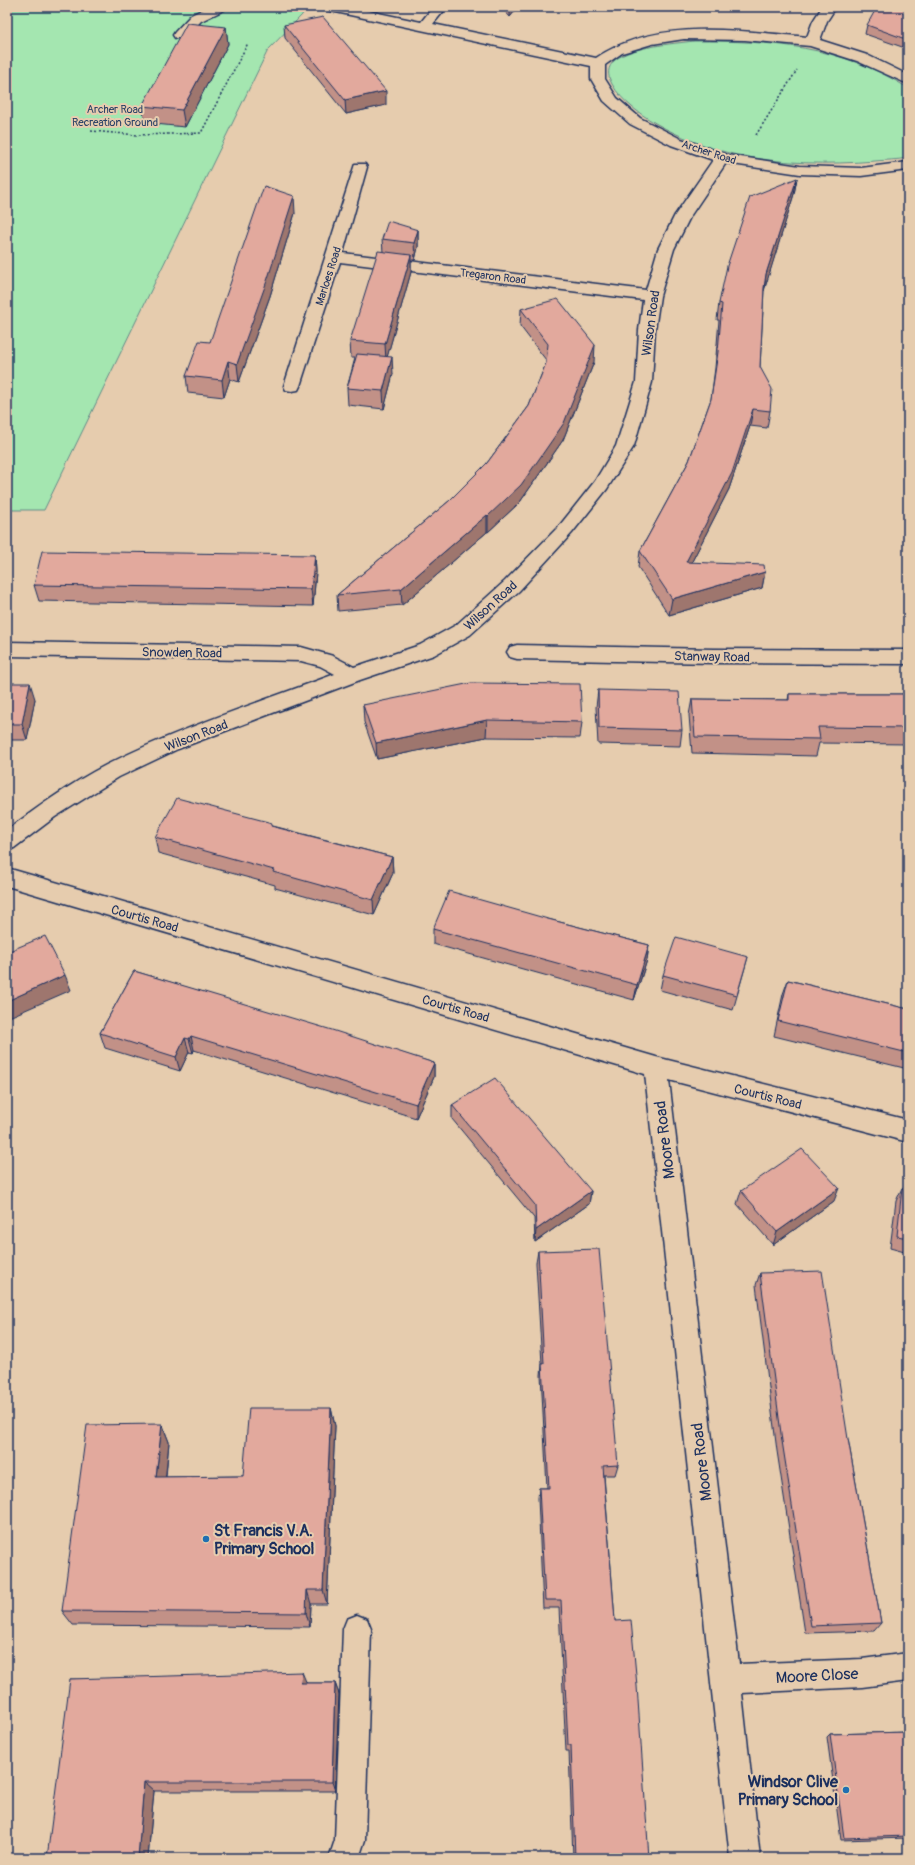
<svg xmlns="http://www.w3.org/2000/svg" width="915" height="1865" font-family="Pangolin,sans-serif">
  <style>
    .green { fill: #a4e6b0; stroke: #608a87 }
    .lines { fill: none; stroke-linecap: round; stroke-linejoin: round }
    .minor-casing { stroke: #1b2f5e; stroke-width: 3 }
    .path { stroke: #1b2f5e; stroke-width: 1.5; stroke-dasharray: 2 2; stroke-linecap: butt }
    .minor { fill: #e6ccae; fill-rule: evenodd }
    .wall { fill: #c29187; stroke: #1b2f5e }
    .shaded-wall { fill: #9e766e; stroke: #1b2f5e }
    .building { fill: #e2a99d; stroke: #1b2f5e }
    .poi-dot { fill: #1f6fb2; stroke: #e6ccae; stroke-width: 1.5 }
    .labels { text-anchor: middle; stroke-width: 4; stroke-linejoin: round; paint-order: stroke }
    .far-park-label { font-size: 11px; fill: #294166; stroke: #e6ccae }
    .far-street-label { font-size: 11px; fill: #1b2f5e; stroke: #e6ccae }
    .street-label { font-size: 13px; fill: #1b2f5e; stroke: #e6ccae }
    .near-street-label { font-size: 16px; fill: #1b2f5e; stroke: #e6ccae }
    .near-poi-label { font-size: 16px; font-weight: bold; fill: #1b2f5e; stroke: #e6ccae; text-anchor: start }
  </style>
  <rect width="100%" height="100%" fill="#e6ccae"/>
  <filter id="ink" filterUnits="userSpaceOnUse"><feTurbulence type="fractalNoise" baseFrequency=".025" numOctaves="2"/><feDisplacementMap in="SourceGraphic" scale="8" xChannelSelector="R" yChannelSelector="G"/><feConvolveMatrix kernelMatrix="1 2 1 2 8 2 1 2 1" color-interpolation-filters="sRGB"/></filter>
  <g filter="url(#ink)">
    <!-- green -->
    <g class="green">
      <polygon points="7,7 305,7 302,15 268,50 44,510 7,510"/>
      <path d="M694,41C773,41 839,45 908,88V158C897,160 886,160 875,161C828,165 779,164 733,154C696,145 631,119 612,84C607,75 607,67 615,60C633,46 672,44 694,41Z"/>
    </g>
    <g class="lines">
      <!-- minor casing -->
      <g class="minor-casing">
        <g id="minor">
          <polygon points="208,7 226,7 224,10 201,21 185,38 175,38 173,35 175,32 191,15"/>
          <path d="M324,7H350L421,22L433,7H447L433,24L596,58C656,17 739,31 807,37L813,21L822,7H836L827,21L820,40L867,55L908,75V84L857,61L810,46L745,40L684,39L652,44L622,53L605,65V79L617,98L640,118L681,139L727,155L800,166L861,168L908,162V170L861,176L800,174L726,163L691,215L674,249L660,296L655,330L652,382L634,446L607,489L572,533L519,591L470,635L434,655L360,680L178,749L119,777L55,817L14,848L7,850V830C38,807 71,783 106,765C179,728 258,703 335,674L320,666L301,661L7,656V642L301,647L333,656L354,667L420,645L456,625L505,581L560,525L595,481L616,446L636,382L639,330L643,300L340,262L300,386L298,390L292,391L286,390L284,386L355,164H365L367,167L343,253L646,290L658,249L675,215L713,160L671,145L630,124L604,101L591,79V66L331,11L326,10Z"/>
          <polygon points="517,645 714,649 908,650 908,664 714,663 517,659 510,657 507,652 510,647"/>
          <polygon points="7,868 656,1057 908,1120 908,1142 669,1080 739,1664 862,1659 908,1653 908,1681 862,1687 742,1693 760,1858 730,1858 645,1074 7,886"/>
          <polygon points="357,1615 367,1619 371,1629 365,1840 359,1858 329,1858 335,1840 343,1629 347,1619"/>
        </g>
      </g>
      <!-- path -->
      <g class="path">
        <polyline points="91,131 137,135 201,133 248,43"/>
        <polyline points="756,135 797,70"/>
      </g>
      <!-- minor -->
      <use href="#minor" class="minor"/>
    </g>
    <!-- wall -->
    <g class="wall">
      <polygon points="501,7 518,7 510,17"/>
      <polygon points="908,7 908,49 865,34 867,25"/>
      <polygon points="284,25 386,105 346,114 285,38"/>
      <polygon points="226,27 228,44 185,127 145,123 142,106"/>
      <polygon points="797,178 794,194 764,290 760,367 770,411 767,428 750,426 729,489 691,563 765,572 762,588 669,615 638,567 640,551 689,461 711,399 715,368 719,320 717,320 719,303"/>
      <polygon points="295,213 270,296 239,382 230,379 224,397 188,393 186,376 210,342"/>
      <polygon points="418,230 418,247 415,260 411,260 411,272 387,357 393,374 384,409 348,405 347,388 355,358 351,358 350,341 383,252 382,239"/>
      <polygon points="521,309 594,362 563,440 520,502 488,532 487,532 402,605 338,611 337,595 449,501 487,463 529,406 546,363 546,360 520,326"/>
      <polygon points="315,555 316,572 313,606 39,601 34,585"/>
      <polygon points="7,683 35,699 27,740 7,740"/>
      <polygon points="598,690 682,730 680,746 598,744 596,707"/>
      <polygon points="789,694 908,694 908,744 819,743 816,756 692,753 689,715 692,699 788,700"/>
      <polygon points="363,705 582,722 580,738 486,737 377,759 364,722"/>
      <polygon points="273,826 392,857 393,873 374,915 275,888 275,885 158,853 155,837"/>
      <polygon points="548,919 649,945 647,960 634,1000 433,944 433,929"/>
      <polygon points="748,957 733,1010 660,990 663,975"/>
      <polygon points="134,971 434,1063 434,1077 416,1118 194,1050 193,1053 189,1052 180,1071 105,1048 100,1033"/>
      <polygon points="788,980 908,1009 908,1069 774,1036 783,994"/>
      <polygon points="452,1105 591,1191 589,1204 535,1242 534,1218 452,1119"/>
      <polygon points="902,1188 908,1189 908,1253 890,1248 896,1201"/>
      <polygon points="741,1191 834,1201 773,1245 737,1204"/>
      <polygon points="538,1251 618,1465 615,1475 604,1475 615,1621 649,1858 573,1858 569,1751 566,1751 559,1608 543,1608 538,1498 539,1488 547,1488 541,1375 542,1364 536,1263"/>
      <polygon points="760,1273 848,1439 881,1623 874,1631 805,1633 777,1451 756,1285"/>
      <polygon points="331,1408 335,1426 327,1604 311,1604 310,1627 73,1625 62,1611 162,1424 169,1442 166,1477 243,1476"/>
      <polygon points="70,1679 306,1683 335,1683 339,1694 335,1791 154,1791 148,1858"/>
      <polygon points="908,1732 908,1838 841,1840 827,1737 830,1734"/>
    </g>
    <!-- shaded-wall -->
    <g class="shaded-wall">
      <polygon points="511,7 518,7 510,17 510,8"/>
      <polygon points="226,27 228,44 185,127 182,110"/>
      <polygon points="386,91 386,105 346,114 345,100"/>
      <polygon points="797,178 794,194 764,291 766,274"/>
      <polygon points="294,196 295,213 270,296 239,382 237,364"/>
      <polygon points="418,230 418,247 415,260 414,243"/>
      <polygon points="411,255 411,272 386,361 385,344"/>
      <polygon points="595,345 594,362 563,440 520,502 488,532 488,516"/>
      <polygon points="392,357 393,374 384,409 383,391"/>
      <polygon points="228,361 230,379 224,397 222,380"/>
      <polygon points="753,409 750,426 729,489 683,579 686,562"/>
      <polygon points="487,515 487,532 402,605 401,589"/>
      <polygon points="315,555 316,572 313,606 311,589"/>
      <polygon points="765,572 762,588 669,615 672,599"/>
      <polygon points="30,683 35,699 27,740 22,724"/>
      <polygon points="487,720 486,737 377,759 376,743"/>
      <polygon points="392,857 393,873 374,915 373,900"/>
      <polygon points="649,945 647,960 634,1000 637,985"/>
      <polygon points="65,975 71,990 7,1018 7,1001"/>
      <polygon points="191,1036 194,1050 193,1053 189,1039"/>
      <polygon points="185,1038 189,1052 180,1071 176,1057"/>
      <polygon points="434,1063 434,1077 416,1118 416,1104"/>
      <polygon points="839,1188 834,1201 773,1245 777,1232"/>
      <polygon points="591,1191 589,1204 535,1242 536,1230"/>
      <polygon points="331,1408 335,1426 327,1604 323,1590"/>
      <polygon points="162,1424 169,1442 164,1493 156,1477"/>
      <polygon points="307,1590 311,1604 310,1627 306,1613"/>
      <polygon points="302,1672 307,1684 301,1683"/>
      <polygon points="335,1683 339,1694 335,1791 332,1782"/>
      <polygon points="144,1782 154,1791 148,1858 138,1858"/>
    </g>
    <!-- building -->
    <g class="building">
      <polygon points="877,7 908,7 908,40 867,25"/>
      <polygon points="323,17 386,91 345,100 284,25"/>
      <polygon points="187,23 226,27 182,110 142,106"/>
      <polygon points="797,178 766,274 764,288 760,367 772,389 770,411 753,409 732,473 686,562 764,565 765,572 672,599 640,551 689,461 711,399 718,352 722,304 719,303 727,266 750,197"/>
      <polygon points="264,186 294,196 268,278 237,364 228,361 222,380 186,376 199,341 210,342"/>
      <polygon points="388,221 418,230 414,243 382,239"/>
      <polygon points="378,251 411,255 385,344 350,341"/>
      <polygon points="558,299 595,345 564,423 521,485 488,516 487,515 401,589 337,595 449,501 487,463 529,406 546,363 548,344 521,309"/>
      <polygon points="357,354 392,357 383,391 347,388"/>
      <polygon points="42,551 315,555 311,589 34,585"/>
      <polygon points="7,683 30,683 22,724 7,724"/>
      <polygon points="471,683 580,684 582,722 487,720 376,743 363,705"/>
      <polygon points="598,690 679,692 682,730 599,728"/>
      <polygon points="789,694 908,694 908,728 818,727 820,739 695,737 692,699 789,700"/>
      <polygon points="177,798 272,823 271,826 392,857 373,900 273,872 274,870 155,837"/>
      <polygon points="449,891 548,919 649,945 637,985 433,929"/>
      <polygon points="45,936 65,975 7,1001 7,952"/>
      <polygon points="676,937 748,957 737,995 663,975"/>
      <polygon points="134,971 332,1030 434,1063 416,1104 191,1036 189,1039 185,1038 176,1057 100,1033"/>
      <polygon points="788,980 908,1009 908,1053 778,1021"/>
      <polygon points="495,1078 591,1191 536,1230 535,1205 452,1105"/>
      <polygon points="802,1149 839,1188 777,1232 741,1191"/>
      <polygon points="902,1188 908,1189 908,1238 897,1236"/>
      <polygon points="599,1249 618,1465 603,1466 615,1621 631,1620 637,1686 649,1858 575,1858 571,1745 568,1745 561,1600 545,1600 539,1488 549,1488 542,1364 544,1364 538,1251"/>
      <polygon points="822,1271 848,1439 881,1623 811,1626 782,1441 760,1273"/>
      <polygon points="249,1408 331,1408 323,1590 307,1590 306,1613 62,1611 87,1425 162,1424 156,1477 243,1476"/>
      <polygon points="302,1672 301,1683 335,1683 332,1782 144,1782 138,1858 47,1858 70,1679"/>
      <polygon points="908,1732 908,1836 844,1838 830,1734"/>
    </g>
  </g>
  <!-- markers -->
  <g class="poi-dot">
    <circle cx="206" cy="1539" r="4"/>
    <circle cx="846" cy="1790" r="4"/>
  </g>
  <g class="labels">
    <!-- far-park labels -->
    <g class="far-park-label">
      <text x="115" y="113">Archer Road<tspan x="115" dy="13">Recreation Ground</tspan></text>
    </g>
    <!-- far-street labels -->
    <g class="far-street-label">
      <text transform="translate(709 152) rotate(18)" y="4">Archer Road</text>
      <text transform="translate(328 276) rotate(-72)" y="4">Marloes Road</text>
      <text transform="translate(493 276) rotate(7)" y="4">Tregaron Road</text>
    </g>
    <!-- street labels -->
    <g class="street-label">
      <text transform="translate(650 323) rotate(-82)" y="5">Wilson Road</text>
      <text transform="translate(490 605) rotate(-42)" y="5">Wilson Road</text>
      <text transform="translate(182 652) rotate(1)" y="5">Snowden Road</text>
      <text transform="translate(712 656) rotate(1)" y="5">Stanway Road</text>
      <text transform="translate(196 735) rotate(-21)" y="5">Wilson Road</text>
      <text transform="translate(145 918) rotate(16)" y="5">Courtis Road</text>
      <text transform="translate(456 1008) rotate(16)" y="5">Courtis Road</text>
      <text transform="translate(768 1096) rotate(14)" y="5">Courtis Road</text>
    </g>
    <!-- near-street labels -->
    <g class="near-street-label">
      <text transform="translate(664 1140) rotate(-97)" y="6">Moore Road</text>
      <text transform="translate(701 1462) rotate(-97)" y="6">Moore Road</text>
      <text transform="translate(817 1675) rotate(-3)" y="6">Moore Close</text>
    </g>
    <!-- near-poi labels -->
    <g class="near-poi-label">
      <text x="214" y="1536">St Francis V.A.<tspan x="214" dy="18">Primary School</tspan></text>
      <text x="838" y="1787" text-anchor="end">Windsor Clive<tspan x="838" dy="18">Primary School</tspan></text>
    </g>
  </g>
  <!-- margin -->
  <rect width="915" height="1865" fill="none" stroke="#e6ccae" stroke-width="24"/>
  <rect x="12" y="12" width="891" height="1841" fill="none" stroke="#1b2f5e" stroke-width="1.5" filter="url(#ink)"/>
</svg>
